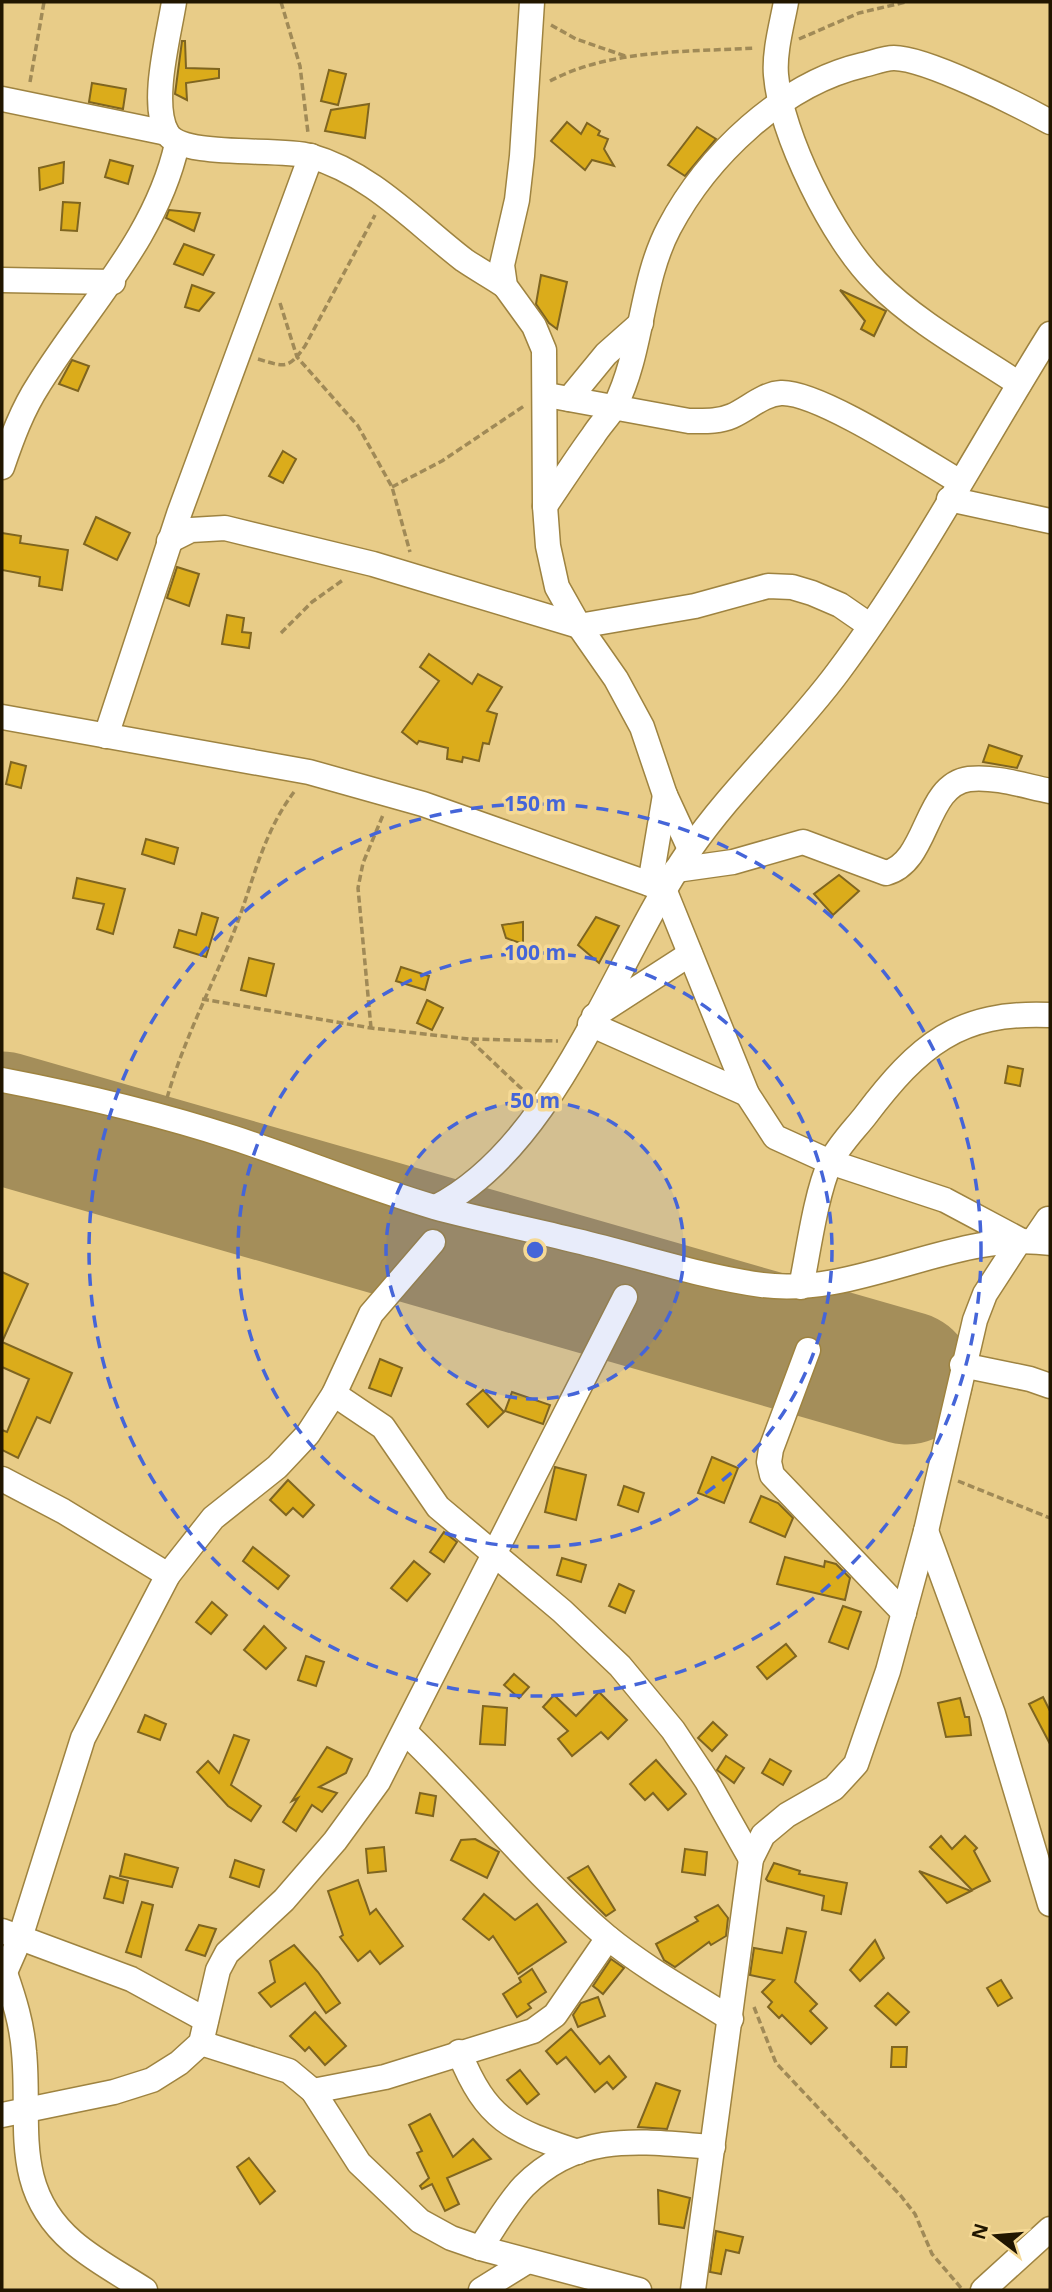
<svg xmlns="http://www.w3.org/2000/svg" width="1052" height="2292" font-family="'Open Sans',sans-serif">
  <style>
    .built { fill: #dfc074 }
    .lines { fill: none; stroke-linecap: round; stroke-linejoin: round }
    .runway { stroke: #a48e5a; stroke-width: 133 }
    .building { fill: #dbac1b; stroke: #7f6520; stroke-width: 2 }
    .minor-casing { stroke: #9e8340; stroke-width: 27 }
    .path { stroke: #a08a57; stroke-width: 3.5; stroke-dasharray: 7 3.5; stroke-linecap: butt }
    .minor { stroke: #fff; stroke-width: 24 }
    .ring { fill: none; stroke: #4565d8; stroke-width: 3.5; stroke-dasharray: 12 9 }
    .centre { fill: #4565d8; stroke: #f5d995; stroke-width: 3.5 }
    .ring-label { font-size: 21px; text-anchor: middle; font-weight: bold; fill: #4565d8; stroke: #f5d995; stroke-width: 7; stroke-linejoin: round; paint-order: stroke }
  </style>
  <rect width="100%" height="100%" fill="#e8cc88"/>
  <!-- built -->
  <polygon class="built" points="2,1107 948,1377 933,1417 2,1151"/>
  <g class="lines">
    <!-- runway -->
    <polyline class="runway" points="2,1118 907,1378"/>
  </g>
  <!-- building -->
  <g class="building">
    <polygon points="182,41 185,41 186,68 219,69 219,78 186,83 187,100 175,94"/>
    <polygon points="329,70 346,74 338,105 321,101"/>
    <polygon points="92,83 126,89 123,109 89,102"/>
    <polygon points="369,104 365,138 325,131 331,110"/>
    <polygon points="567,122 581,134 587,123 600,131 598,135 608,139 604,149 614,166 592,160 585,170 551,141"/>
    <polygon points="697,127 716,139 685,176 668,165"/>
    <polygon points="110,160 133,166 128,184 105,177"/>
    <polygon points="64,162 63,183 40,190 39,168"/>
    <polygon points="63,202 80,203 77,231 61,230"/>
    <polygon points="169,210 200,213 194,231 166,218"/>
    <polygon points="184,244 214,255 203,275 174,264"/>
    <polygon points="541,275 567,282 557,329 549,323 536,304"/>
    <polygon points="192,285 214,293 199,311 185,307"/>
    <polygon points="840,290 886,311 874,336 861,329 865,321"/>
    <polygon points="72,360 89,366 78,391 59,384"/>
    <polygon points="283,451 296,459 283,483 269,476"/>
    <polygon points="96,517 130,533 117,560 84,544"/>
    <polygon points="2,533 21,536 20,543 68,550 62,590 39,586 40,577 2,570"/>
    <polygon points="177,567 199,574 189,606 167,598"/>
    <polygon points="227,615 244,618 242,632 251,633 249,648 222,644"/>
    <polygon points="429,654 472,684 478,674 502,687 487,711 497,714 489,744 483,743 479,761 463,757 462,762 447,759 448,748 419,741 417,744 402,732 439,681 420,667"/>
    <polygon points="989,745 1022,756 1017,768 983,762"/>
    <polygon points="11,762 26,766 21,788 6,784"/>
    <polygon points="146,839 178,848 174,864 142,854"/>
    <polygon points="839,875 859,891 833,915 814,894"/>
    <polygon points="77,878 125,889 113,934 97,929 104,904 73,898"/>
    <polygon points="202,913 218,918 206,957 174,947 179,930 196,935"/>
    <polygon points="596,917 619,926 599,963 578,945"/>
    <polygon points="523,922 523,944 506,938 502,925"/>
    <polygon points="249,958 274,964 266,996 241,990"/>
    <polygon points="401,967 429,976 425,990 396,981"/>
    <polygon points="427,1000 443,1008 432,1030 417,1023"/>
    <polygon points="1008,1066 1023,1069 1020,1086 1005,1083"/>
    <polygon points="2,1272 28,1284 2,1342 72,1373 50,1423 37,1417 18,1458 2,1450 2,1430 7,1432 29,1379 2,1367"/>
    <polygon points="380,1359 402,1368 391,1396 369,1388"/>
    <polygon points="483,1390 504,1412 488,1427 467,1404"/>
    <polygon points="512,1392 550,1405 543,1424 505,1411"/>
    <polygon points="712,1457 738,1468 724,1503 698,1493"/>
    <polygon points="555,1467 586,1475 576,1520 545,1512"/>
    <polygon points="288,1480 314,1505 303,1517 293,1508 286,1515 270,1500"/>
    <polygon points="624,1486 644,1493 638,1512 618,1505"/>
    <polygon points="761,1496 778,1503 793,1518 785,1537 750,1522"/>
    <polygon points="444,1532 457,1542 444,1562 430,1552"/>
    <polygon points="253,1547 289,1576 278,1589 243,1561"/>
    <polygon points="785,1557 824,1567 825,1561 836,1564 850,1578 845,1600 777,1584"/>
    <polygon points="562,1558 586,1565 581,1582 557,1575"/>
    <polygon points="414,1561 430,1574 407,1601 391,1588"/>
    <polygon points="619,1584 634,1591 625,1613 609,1606"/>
    <polygon points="212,1602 227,1615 211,1634 196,1622"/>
    <polygon points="843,1606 861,1612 848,1649 829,1642"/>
    <polygon points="264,1626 286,1648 266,1669 244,1650"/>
    <polygon points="786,1644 796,1656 767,1679 757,1667"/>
    <polygon points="306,1656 324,1662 316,1686 298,1680"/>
    <polygon points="514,1674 529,1687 519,1698 504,1685"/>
    <polygon points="599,1692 627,1720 608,1739 601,1732 572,1756 558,1739 568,1731 543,1707 554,1695 576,1716"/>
    <polygon points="1043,1697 1050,1711 1050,1744 1029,1704"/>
    <polygon points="960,1698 965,1717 969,1717 971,1735 946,1737 938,1703"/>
    <polygon points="483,1706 507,1708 505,1745 480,1744"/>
    <polygon points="145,1715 166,1724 160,1740 138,1732"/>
    <polygon points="713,1722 727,1735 712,1751 698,1738"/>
    <polygon points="234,1735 249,1740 231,1785 261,1806 251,1821 228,1806 197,1772 208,1761 219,1773"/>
    <polygon points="327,1747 352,1759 346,1773 319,1787 337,1793 322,1812 312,1805 296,1831 283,1822 298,1798 292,1801"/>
    <polygon points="726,1756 744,1768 734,1783 717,1770"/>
    <polygon points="770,1759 791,1771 783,1785 762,1773"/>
    <polygon points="656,1760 686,1794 668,1810 653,1793 645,1800 630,1784"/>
    <polygon points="420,1793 436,1796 433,1816 416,1813"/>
    <polygon points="941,1836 952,1849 965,1836 977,1848 974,1851 990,1881 972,1890 930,1847"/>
    <polygon points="475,1839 499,1852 487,1878 451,1860 461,1840"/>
    <polygon points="384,1847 386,1871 368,1873 366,1849"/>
    <polygon points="685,1849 707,1852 705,1875 682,1872"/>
    <polygon points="125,1854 178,1868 172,1887 120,1876"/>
    <polygon points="235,1860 264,1870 259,1887 230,1877"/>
    <polygon points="774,1863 800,1871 799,1874 847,1883 841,1914 822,1910 824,1896 768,1881 766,1879"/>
    <polygon points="588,1866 615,1910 606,1916 568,1878"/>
    <polygon points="919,1871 971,1891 947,1903"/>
    <polygon points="110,1876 128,1881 123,1903 104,1898"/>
    <polygon points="358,1880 370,1914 376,1909 403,1946 380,1964 370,1951 358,1961 340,1937 343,1935 328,1891"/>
    <polygon points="484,1894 515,1920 537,1904 566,1942 518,1974 493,1936 489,1940 463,1919"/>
    <polygon points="142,1902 153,1905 141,1957 126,1952"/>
    <polygon points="718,1905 728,1918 726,1936 711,1945 709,1942 675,1967 664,1960 656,1944 698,1921 695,1917"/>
    <polygon points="199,1925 216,1929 205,1956 186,1950"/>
    <polygon points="787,1928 806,1932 795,1982 817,2004 810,2011 827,2028 811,2044 782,2015 779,2018 768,2007 772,2002 762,1992 774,1980 750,1975 754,1948 782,1953"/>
    <polygon points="875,1940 884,1958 860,1981 850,1970"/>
    <polygon points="294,1945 318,1972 340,2003 326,2013 305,1983 271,2007 259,1993 275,1982 270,1961"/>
    <polygon points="611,1959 624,1968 603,1994 593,1986"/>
    <polygon points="532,1969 546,1992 528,2004 531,2008 517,2017 503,1994 521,1982 519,1978"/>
    <polygon points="1001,1980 1012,1998 998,2006 987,1988"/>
    <polygon points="888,1993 909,2012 896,2025 875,2006"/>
    <polygon points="598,1997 605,2016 578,2027 573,2015 581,2003"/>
    <polygon points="315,2012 346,2046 325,2065 309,2047 305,2051 290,2036"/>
    <polygon points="571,2029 600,2064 609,2056 626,2077 613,2089 607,2082 595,2092 566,2057 557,2064 546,2051"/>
    <polygon points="892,2047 907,2047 906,2067 891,2067"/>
    <polygon points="520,2070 539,2094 527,2104 507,2080"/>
    <polygon points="656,2083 680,2091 667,2129 638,2127"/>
    <polygon points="430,2114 453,2157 473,2139 491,2159 447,2178 459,2204 445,2211 432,2184 422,2189 420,2186 429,2178 417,2153 422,2151 409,2125"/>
    <polygon points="249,2158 275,2191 260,2204 237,2167"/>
    <polygon points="658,2190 690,2198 684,2228 659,2224"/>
    <polygon points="716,2231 743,2237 739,2253 726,2250 721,2274 710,2272"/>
  </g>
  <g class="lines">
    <!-- minor casing -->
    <g class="minor-casing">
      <g id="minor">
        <path d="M174,2C169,35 150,103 167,133C182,159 278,147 310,156C371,173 416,223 464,260C477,269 492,277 505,286"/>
        <polyline points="532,2 522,156 517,200 502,265 505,286 534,326 544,350 545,506 548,546 557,587 579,626 616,679 642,727 665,795 690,849"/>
        <path d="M786,2C782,24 774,52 776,75C781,135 833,240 876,282C917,323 971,352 1019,384"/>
        <polyline points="2,99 167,133"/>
        <polyline points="2,280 113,282"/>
        <path d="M547,395L689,421C704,421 718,422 732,416C748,409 763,394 781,393C818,391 924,461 960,482"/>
        <polyline points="569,399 606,354 641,323"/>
        <path d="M2,467C12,438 22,410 39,384C88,305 156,238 177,144"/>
        <polyline points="949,499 1050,521"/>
        <path d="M545,506C561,483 576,459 593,436C599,426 609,416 615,406C643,350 640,283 669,228C707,156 782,84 863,65C872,63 884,58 894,58C926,58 1019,105 1050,122"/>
        <polyline points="169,541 191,530 225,528 373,564 579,626 695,606 768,586 792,587 812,593 840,605 869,625"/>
        <polyline points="2,717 309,772 423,804 664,889 747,1094 775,1137 830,1162 945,1200 1020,1240 985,1294 975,1320 926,1531 888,1671 856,1764 834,1788 787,1815 763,1835 751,1859 693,2290"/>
        <polyline points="106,736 179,514 311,156"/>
        <path d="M676,870L733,862L803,842L886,873C929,862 924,785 969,779C995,776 1025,786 1050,791"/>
        <polyline points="650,884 665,795"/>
        <polyline points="594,1016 690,954"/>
        <polyline points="590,1024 747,1094"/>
        <path d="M2,1080C80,1095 157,1113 234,1138C301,1160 366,1187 434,1207C481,1220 530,1229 577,1241C640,1256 698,1276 762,1285C857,1298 957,1229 1050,1243"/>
        <path d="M436,1207C558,1144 613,961 689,851C733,787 792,734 838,672C917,566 980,446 1050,334"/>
        <polyline points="1033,1241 1048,1219"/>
        <path d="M801,1287C808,1253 816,1193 830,1163C838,1146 854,1130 865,1116C919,1045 958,1011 1050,1015"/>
        <polyline points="808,1350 771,1449 769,1462 772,1475 904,1613"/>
        <polyline points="962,1365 1030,1379 1050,1386"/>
        <polyline points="334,1394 383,1427 438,1507 562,1611 620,1666 673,1730 707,1781 751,1859"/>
        <polyline points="2,1479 63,1511 168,1575"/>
        <polyline points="926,1531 993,1714 1050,1904"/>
        <path d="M405,1732C475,1798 534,1875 607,1937C645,1968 690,1993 731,2019"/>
        <polyline points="2,1931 131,1979 206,2020"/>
        <path d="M5,1973C14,1999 22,2024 24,2052C31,2123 10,2188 73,2242C95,2261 122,2275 145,2290"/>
        <polyline points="2,1979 20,1938 83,1738 168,1575 213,1518 277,1467 308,1434 334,1394 371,1314 433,1242"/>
        <polyline points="201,2043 289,2071 313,2091 359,2163 420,2221 451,2238 480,2248 639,2290"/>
        <path d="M459,2052C487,2121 511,2130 578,2152"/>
        <polyline points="313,2091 385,2077 533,2031 555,2015 608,1938"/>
        <polyline points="2,2115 114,2092 152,2080 179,2063 201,2043 218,1970 227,1953 284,1900 335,1841 378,1782 625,1297"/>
        <path d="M480,2248C494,2228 507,2204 524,2186C580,2130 643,2142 713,2147"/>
        <polyline points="481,2290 526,2262"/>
        <polyline points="983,2290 1050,2229"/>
      </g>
    </g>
    <!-- path -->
    <g class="path">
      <polyline points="281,2 300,66 308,133"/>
      <polyline points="551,25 576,39 628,57"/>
      <polyline points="799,39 859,13 906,2"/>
      <path d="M550,81C610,49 688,52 755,48"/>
      <polyline points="30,82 44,2"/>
      <polyline points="280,303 297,357 358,426 392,487 410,552"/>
      <path d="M258,359C285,367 288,370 305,346L375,215"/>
      <polyline points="392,487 442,461 524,406"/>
      <polyline points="281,633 312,602 343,580"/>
      <polyline points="202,999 371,1028 469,1039 558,1041"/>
      <polyline points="371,1028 358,888 363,863 383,815"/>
      <polyline points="471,1041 526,1093"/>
      <path d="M167,1098C183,1042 209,992 231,939C252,889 260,837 294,792"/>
      <polyline points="958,1481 1050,1518"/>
      <polyline points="754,2007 776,2063 901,2196 915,2214 932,2254 962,2289"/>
    </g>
    <!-- minor -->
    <use href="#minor" class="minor"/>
  </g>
  <!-- distance rings -->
  <circle cx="535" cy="1250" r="149" fill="#4565d8" fill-opacity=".12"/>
  <g class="ring">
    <circle cx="535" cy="1250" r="149"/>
    <circle cx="535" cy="1250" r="297"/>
    <circle cx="535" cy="1250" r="446"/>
  </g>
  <circle cx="535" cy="1250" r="10" class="centre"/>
  <g class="ring-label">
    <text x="535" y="811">150 m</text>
    <text x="535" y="960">100 m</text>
    <text x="535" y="1108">50 m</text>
  </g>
  <!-- border -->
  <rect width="1052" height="2292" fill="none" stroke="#211600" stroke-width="7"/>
  <!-- north arrow -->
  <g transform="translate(996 2236) rotate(286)" stroke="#f5d995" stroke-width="5" paint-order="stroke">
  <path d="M0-5L12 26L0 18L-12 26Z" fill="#211600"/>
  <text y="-10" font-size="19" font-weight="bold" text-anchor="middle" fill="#211600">N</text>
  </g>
</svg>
